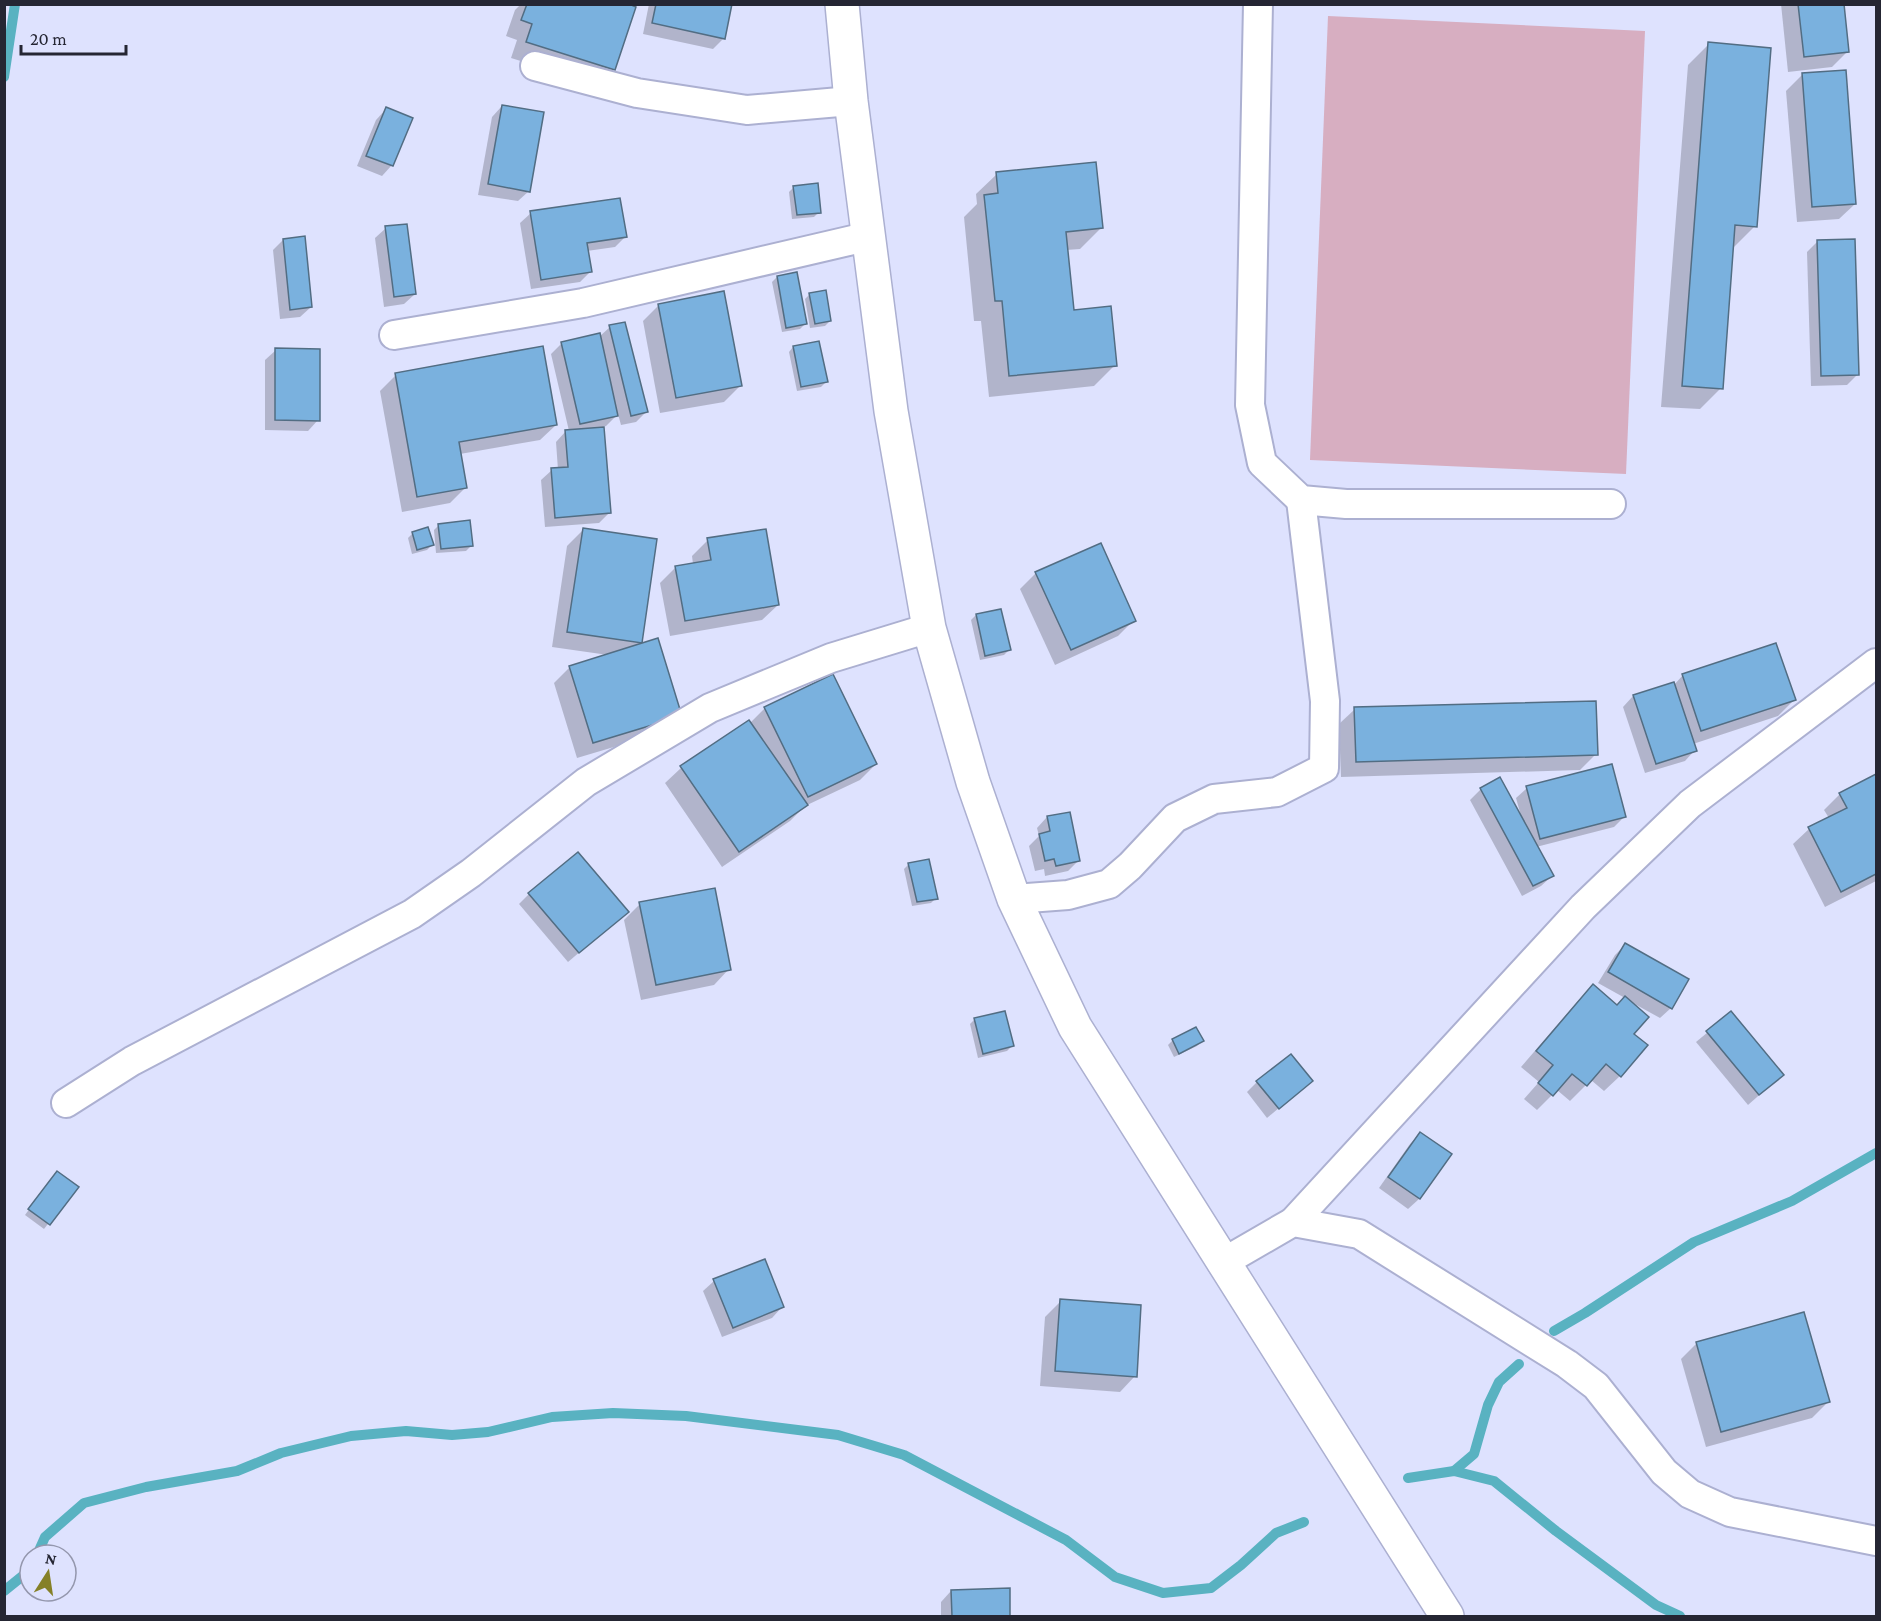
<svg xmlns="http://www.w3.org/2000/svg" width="1881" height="1621" font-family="'Crimson Pro',serif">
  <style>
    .green { fill: #d7aec1 }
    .shadow { fill: #0003 }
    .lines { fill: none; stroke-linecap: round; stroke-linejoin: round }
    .stream { stroke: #59b2c1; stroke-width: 10 }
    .building { fill: #7ab1de; stroke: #526d83; stroke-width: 1.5 }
    .minor-casing { stroke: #acb0d1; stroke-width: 32 }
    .tertiary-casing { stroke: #acb0d1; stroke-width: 36 }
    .minor { stroke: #fff; stroke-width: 28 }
    .tertiary { stroke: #fff; stroke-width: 33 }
  </style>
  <rect width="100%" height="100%" fill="#dee2fe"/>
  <!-- green -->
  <polygon class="green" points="1328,16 1645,31 1626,474 1310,460"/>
  <!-- shadow -->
  <g class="shadow">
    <polygon points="521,4 624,4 614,69 598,85 511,58 517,40 506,36 515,10"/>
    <polygon points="649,4 731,4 723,39 713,49 643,34"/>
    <polygon points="1781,4 1843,4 1848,51 1832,67 1788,72"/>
    <polygon points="1709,44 1755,226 1734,247 1732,247 1721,388 1700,409 1661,407 1688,65"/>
    <polygon points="1802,75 1855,204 1839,219 1797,222 1786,91"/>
    <polygon points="502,106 529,191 518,201 478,195 492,117"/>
    <polygon points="386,109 392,165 382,176 357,166 376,120"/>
    <polygon points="997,174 1101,228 1080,249 1066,250 1073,311 1115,365 1094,386 989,397 981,321 974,321 964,217 977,204 976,194"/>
    <polygon points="794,187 819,212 814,217 792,219 789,192"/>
    <polygon points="531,213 625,237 615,247 587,251 590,272 580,282 531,289 520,223"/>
    <polygon points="386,228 415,294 404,304 384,307 375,238"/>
    <polygon points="283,240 311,307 300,317 280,319 273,250"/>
    <polygon points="1818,241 1857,375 1847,385 1811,386 1807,252"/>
    <polygon points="777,277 805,324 800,329 782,332 772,282"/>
    <polygon points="810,294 830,321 825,326 810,328 805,299"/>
    <polygon points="659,305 740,386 724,402 660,413 643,321"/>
    <polygon points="610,327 646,412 636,422 621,425 618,414 606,426 603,427 609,513 599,523 545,527 541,480 552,470 558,470 556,442 566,431 569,431 551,354 562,343 599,337"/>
    <polygon points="793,347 826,382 821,387 797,391 789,352"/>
    <polygon points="276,350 318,420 308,431 265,430 265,360"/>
    <polygon points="396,375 556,425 540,440 460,454 465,488 450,503 402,512 380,391"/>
    <polygon points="439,525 471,546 466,551 436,553 434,530"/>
    <polygon points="583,530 640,642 636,647 664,732 577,758 554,683 570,667 608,655 552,647 567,546"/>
    <polygon points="413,533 432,545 427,550 412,554 408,538"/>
    <polygon points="708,540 778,605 762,620 670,636 660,583 676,567 693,564 692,556"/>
    <polygon points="1036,573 1134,620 1118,636 1055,665 1020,589"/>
    <polygon points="1000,611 1009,650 1004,655 980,660 971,620 976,615"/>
    <polygon points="1683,675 1794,700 1778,716 1693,744 1695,750 1685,761 1645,773 1623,707 1633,696 1674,685"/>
    <polygon points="765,708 876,764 860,780 805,806 790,821 722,867 665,783 681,768 749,722 750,723"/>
    <polygon points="1355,709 1596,754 1580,770 1341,777 1339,724"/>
    <polygon points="1876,776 1876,881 1825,907 1793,844 1809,829 1829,818 1824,810 1840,794"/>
    <polygon points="1527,788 1625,816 1614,827 1536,847 1552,876 1541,886 1522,896 1470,800 1481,789 1521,816 1516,798"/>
    <polygon points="1047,817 1078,861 1068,871 1045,876 1044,869 1035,871 1029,846 1039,836 1037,828"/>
    <polygon points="909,864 936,898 931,903 912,906 904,869"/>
    <polygon points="529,894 627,912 568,962 519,904"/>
    <polygon points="640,904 729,969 714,985 641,1000 624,920"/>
    <polygon points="1625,945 1671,1008 1660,1018 1631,1002 1632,1034 1620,1076 1604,1091 1591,1080 1570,1101 1557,1090 1537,1110 1524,1099 1539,1082 1521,1067 1577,1002 1593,986 1617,1006 1625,998 1598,983 1615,955"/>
    <polygon points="1731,1013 1782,1075 1748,1105 1696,1042"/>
    <polygon points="974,1020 1012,1046 1007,1051 978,1058 970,1024"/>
    <polygon points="1196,1029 1202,1041 1197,1046 1174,1057 1168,1045 1172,1041"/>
    <polygon points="1311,1081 1267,1118 1247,1092 1257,1082"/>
    <polygon points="1420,1134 1450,1154 1419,1199 1408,1209 1379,1188 1410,1144"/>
    <polygon points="52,1178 76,1188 44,1229 25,1215"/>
    <polygon points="714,1281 782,1307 772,1318 722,1337 703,1291"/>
    <polygon points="1061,1301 1135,1376 1120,1392 1040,1386 1045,1317"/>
    <polygon points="1697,1343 1828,1402 1812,1418 1706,1447 1681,1359"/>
    <polygon points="1008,1589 1009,1616 941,1616 941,1602 951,1591"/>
  </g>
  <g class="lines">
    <!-- stream -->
    <g class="stream">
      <polyline points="4,77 15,4"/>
      <polyline points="1554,1331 1585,1313 1694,1242 1792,1201 1876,1153"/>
      <polyline points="1454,1471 1474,1454 1488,1405 1499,1382 1519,1364"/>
      <polyline points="1408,1478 1454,1471 1494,1481 1556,1531 1656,1605 1680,1616"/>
      <polyline points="37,1555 45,1537 84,1503 146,1487 237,1471 281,1453 351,1436 406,1431 452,1435 488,1432 552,1417 613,1413 686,1416 838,1435 904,1455 1066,1540 1115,1577 1163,1593 1211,1588 1241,1565 1276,1533 1304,1522"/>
      <polyline points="4,1591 30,1570"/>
    </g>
  </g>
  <!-- building -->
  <g class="building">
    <polygon points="527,4 629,4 636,7 615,70 526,42 532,24 521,20"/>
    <polygon points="656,4 732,4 725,39 652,23"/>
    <polygon points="1798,4 1844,4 1849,52 1804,57"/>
    <polygon points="1708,42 1771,48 1757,227 1735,225 1723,389 1682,386"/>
    <polygon points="1846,70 1856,204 1812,207 1802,73"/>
    <polygon points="502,105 544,112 530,192 488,184"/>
    <polygon points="386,107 413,118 393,166 366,156"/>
    <polygon points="1096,162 1103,228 1066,232 1074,310 1111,306 1117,366 1009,376 1002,301 995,301 984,195 998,193 996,172"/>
    <polygon points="818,183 821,213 797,215 793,186"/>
    <polygon points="620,198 627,237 587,243 592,272 541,280 530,211"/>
    <polygon points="407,224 416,294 394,297 385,226"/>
    <polygon points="305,236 312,307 290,310 283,239"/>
    <polygon points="1855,239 1859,375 1821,376 1817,240"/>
    <polygon points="797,272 807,324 786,328 777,276"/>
    <polygon points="826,290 831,321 815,324 809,293"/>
    <polygon points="724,291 742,386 676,398 658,304"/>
    <polygon points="625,322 648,412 631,416 609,325"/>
    <polygon points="600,333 618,416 580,424 561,342"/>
    <polygon points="819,341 828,382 801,387 793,346"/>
    <polygon points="543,346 557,425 459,442 467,488 417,497 395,373"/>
    <polygon points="275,348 320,349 320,421 275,420"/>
    <polygon points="604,427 611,513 555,518 551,468 568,467 565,430"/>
    <polygon points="470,520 473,546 441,549 438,524"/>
    <polygon points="428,527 434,545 417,550 412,532"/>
    <polygon points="583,528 657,539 642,643 567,632"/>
    <polygon points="766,529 779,605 685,621 675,566 711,560 707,538"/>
    <polygon points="1101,543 1136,621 1071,650 1035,572"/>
    <polygon points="1001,609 1011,650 985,656 976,614"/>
    <polygon points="658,638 682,716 593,743 569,666"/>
    <polygon points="1776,643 1796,700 1701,731 1682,674"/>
    <polygon points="833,674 877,764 808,797 764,707"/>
    <polygon points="1674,682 1697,751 1656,764 1633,695"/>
    <polygon points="1596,701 1598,755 1356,762 1354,707"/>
    <polygon points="749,720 808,805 739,852 680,766"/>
    <polygon points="1612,764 1626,817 1540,839 1526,786"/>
    <polygon points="1876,774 1876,874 1841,892 1808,827 1847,808 1839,793"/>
    <polygon points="1500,777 1554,876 1533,886 1480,788"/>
    <polygon points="1070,812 1080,861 1056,866 1054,859 1045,861 1039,834 1050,831 1047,816"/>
    <polygon points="578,852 629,912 579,953 528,893"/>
    <polygon points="929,859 938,899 917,902 908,863"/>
    <polygon points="715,888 731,970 656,985 639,902"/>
    <polygon points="1625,943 1689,979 1672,1009 1608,972"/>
    <polygon points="1593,984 1617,1005 1625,996 1649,1017 1634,1034 1648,1045 1621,1077 1606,1064 1587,1086 1572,1074 1553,1096 1538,1083 1553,1065 1536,1051"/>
    <polygon points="1005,1011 1014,1046 983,1054 974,1018"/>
    <polygon points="1731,1011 1784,1075 1759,1095 1706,1031"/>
    <polygon points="1196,1027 1204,1041 1179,1054 1172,1039"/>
    <polygon points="1291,1054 1313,1081 1279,1109 1256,1081"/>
    <polygon points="1420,1132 1452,1154 1420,1199 1388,1177"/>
    <polygon points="57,1171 79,1187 50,1225 28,1209"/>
    <polygon points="765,1259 784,1307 733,1328 713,1279"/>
    <polygon points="1060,1299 1141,1305 1137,1377 1055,1371"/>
    <polygon points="1804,1312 1830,1402 1721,1432 1696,1342"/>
    <polygon points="1010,1588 1010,1616 952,1616 951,1590"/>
  </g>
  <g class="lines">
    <!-- minor casing -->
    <g class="minor-casing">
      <g id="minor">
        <polyline points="1258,4 1250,405 1262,463 1301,500 1346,504 1611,504"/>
        <polyline points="535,66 637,93 747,110 851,101"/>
        <polyline points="394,335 583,303 870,236"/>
        <polyline points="1014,899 1068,895 1109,884 1130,866 1175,818 1214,799 1277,792 1324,768 1325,701 1301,500"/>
        <polyline points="66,1103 132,1061 412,914 471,873 586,782 710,708 831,658 929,628"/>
        <polyline points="1293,1222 1583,907 1690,804 1876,663"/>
        <polyline points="1222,1263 1293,1222 1359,1234 1567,1364 1596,1386 1664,1472 1690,1494 1730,1512 1876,1541"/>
      </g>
    </g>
    <!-- tertiary casing -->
    <g class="tertiary-casing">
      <polyline id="tertiary" points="842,4 851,101 891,411 929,628 973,782 1014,899 1075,1027 1447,1616"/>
    </g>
    <!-- minor -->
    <use href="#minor" class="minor"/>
    <!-- tertiary -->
    <use href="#tertiary" class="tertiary"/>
  </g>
  <!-- border -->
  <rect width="1881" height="1621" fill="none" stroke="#252633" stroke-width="12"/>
  <!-- north arrow -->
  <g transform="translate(48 1573) rotate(12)"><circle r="28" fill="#dee2fe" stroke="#9497ad" stroke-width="1.5"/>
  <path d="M0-4.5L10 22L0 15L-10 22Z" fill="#858027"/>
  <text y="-9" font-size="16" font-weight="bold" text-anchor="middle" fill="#252633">N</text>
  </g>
  <!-- scale -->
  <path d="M21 45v9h105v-9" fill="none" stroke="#252633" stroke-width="3"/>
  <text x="30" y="45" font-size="18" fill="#252633" stroke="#dee2fe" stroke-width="4.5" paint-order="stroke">20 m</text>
</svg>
